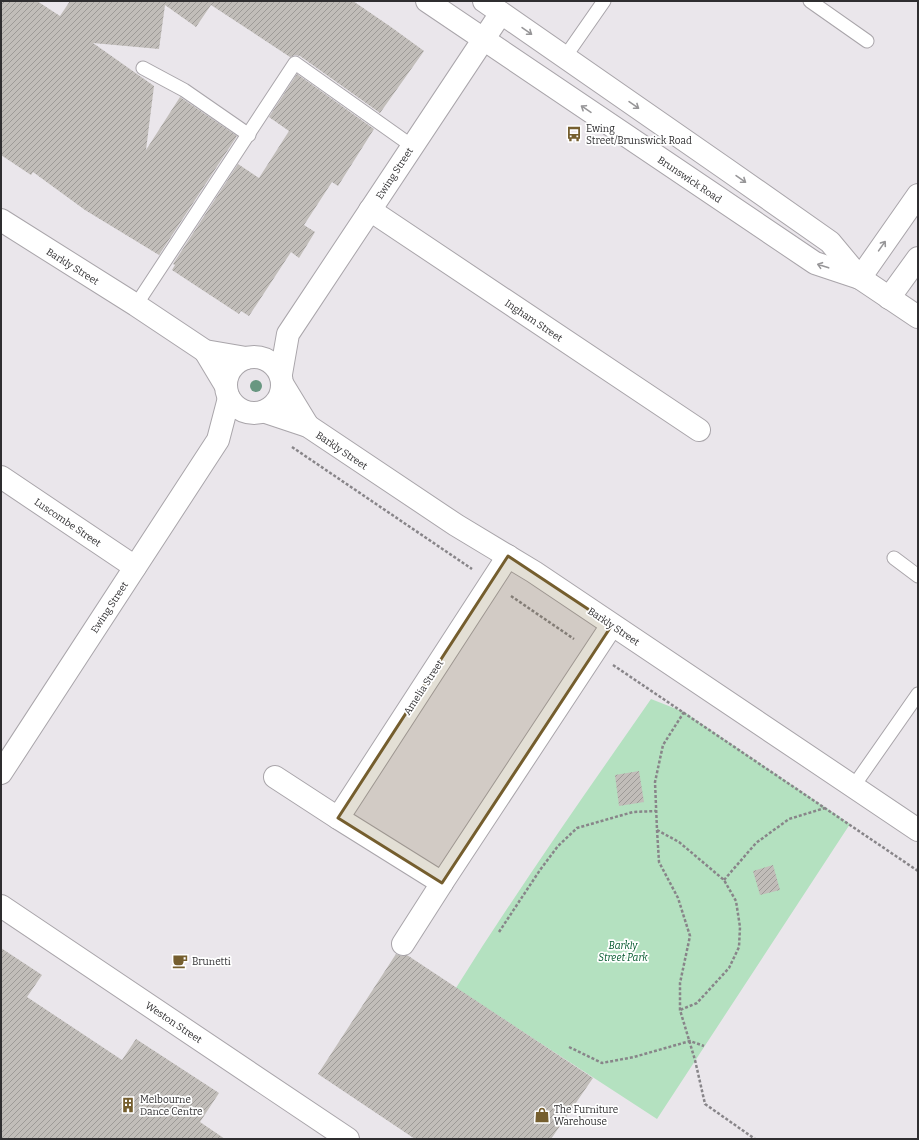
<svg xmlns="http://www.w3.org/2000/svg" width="919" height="1140" font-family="Bitter,serif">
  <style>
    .park { fill: #b4e1c0 }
    .building { fill: url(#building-hatch) }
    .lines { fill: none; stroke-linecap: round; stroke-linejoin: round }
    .lane-casing { stroke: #a9a5aa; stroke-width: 15 }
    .street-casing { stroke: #a9a5aa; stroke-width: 24 }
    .secondary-casing { stroke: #a9a5aa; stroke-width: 24 }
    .primary-casing { stroke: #a9a5aa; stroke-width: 24 }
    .path { stroke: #888589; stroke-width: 2.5; stroke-dasharray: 3 2; stroke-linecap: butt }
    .lane { stroke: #fff; stroke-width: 13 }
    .street { stroke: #fff; stroke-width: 22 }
    .secondary { stroke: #fff; stroke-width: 22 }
    .primary { stroke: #fff; stroke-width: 22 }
    .tree { fill: #699781 }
    .oneway { stroke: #979698 }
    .marked { fill: #755e2e; fill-opacity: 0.2; stroke: #755e2e; stroke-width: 3; stroke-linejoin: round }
    .labels { text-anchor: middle; stroke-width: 3.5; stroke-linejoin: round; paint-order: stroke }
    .poi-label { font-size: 10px; fill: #2f2e30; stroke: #fff; text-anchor: start }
    .street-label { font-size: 10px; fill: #2f2e30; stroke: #fff }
    .park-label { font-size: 10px; font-style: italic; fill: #00562b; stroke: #fff }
  </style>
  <defs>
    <pattern id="building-hatch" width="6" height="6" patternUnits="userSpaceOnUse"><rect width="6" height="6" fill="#c1bdb9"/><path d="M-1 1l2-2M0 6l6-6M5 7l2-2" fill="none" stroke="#9d9a97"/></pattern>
  </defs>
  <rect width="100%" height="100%" fill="#eae6eb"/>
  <!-- park -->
  <path class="park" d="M651,699L684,712L850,824L657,1119L456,988C518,889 585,794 651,699Z"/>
  <!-- building -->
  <g class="building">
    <polygon points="1,1 37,1 60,16 70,1 353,1 391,27 424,51 380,113 300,56 295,55 290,57 211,5 196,27 165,5 159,49 93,43 154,86 146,150 180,97 237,136 159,255 85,210 33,172 31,175 1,155"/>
    <polygon points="297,74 374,129 338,186 332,182 304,225 315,232 299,258 291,252 249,316 241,311 239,314 172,270 175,265 173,264 238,164 259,178 289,131 269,117"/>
    <polygon points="639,771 644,802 619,806 615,775"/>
    <polygon points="773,865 780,890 760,895 753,871"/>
    <polygon points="1,948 42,975 27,997 122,1060 136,1039 219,1093 200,1122 225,1139 1,1139"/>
    <polygon points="396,954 402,956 407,955 593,1078 551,1139 415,1139 318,1074"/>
  </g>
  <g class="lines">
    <!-- lane casing -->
    <g class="lane-casing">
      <g id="lane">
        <polyline points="810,1 867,41"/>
        <polyline points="565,57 604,1"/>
        <polyline points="143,68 184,90 249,135"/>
        <polyline points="136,305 295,63 412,146"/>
        <polyline points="894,558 918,576"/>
        <polyline points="853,787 918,694"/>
      </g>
    </g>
    <!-- street casing -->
    <g class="street-casing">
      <g id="street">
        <polyline points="370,210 699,430"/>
        <polyline points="1,220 136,305 205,351 246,358"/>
        <polyline points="205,351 226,386"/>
        <polyline points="283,385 308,426"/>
        <polyline points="266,412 308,426 456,525 534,572 918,830"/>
        <polyline points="1,477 135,567"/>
        <polyline points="508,556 338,818 442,883 612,625"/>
        <polyline points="275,777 338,818"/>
        <polyline points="1,906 348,1139"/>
        <polyline points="403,944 442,883"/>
      </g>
    </g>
    <!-- secondary casing -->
    <g class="secondary-casing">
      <g id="secondary">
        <polyline points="860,278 918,195"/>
        <polyline points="889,298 918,258"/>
        <circle cx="254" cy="385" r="28"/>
        <polyline points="281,374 288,334 501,13"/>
        <polyline points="1,773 218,440 229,398"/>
      </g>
    </g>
    <!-- primary casing -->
    <g class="primary-casing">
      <g id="primary">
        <polyline points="427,1 815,263 860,278"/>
        <polyline points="484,1 726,169 830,242 860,278 918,317"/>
      </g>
    </g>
    <!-- path -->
    <g class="path">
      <polyline points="292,447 472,569"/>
      <polyline points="511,596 574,639"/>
      <polyline points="613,665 918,871"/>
      <polyline points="684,712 663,745 655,782 657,830 659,862 678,898 690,936 680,983 680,1010 695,1060 705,1104 755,1139"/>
      <polyline points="657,830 679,842 724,880 736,901 740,927 739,947 729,968 697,1003 680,1010"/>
      <polyline points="724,880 756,843 789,819 825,808"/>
      <polyline points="499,932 540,870 558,846 577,828 633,812 656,811"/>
      <polyline points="569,1047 602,1063 634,1057 690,1041 704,1046"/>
    </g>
    <!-- lane -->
    <use href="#lane" class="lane"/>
    <!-- street -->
    <use href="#street" class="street"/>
    <!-- secondary -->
    <use href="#secondary" class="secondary"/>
    <!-- primary -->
    <use href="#primary" class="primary"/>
  </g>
  <!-- trees -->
  <circle class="tree" cx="256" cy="386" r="6"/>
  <!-- one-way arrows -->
  <defs><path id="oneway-shaft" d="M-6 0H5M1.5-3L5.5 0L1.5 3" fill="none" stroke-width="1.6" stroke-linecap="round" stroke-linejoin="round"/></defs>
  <g class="oneway">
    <use href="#oneway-shaft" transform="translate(527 31) rotate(35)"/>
    <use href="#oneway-shaft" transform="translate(634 105) rotate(35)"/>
    <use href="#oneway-shaft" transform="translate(586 109) rotate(-146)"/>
    <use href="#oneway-shaft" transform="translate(741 179) rotate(35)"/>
    <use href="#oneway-shaft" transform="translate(882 246) rotate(-55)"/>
    <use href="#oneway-shaft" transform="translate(823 266) rotate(-162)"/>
  </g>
  <!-- marked area -->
  <path class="marked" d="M508,556L612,625L442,883L338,818Z"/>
  <!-- icons -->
  <defs>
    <g id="bus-bare" transform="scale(1.2)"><path d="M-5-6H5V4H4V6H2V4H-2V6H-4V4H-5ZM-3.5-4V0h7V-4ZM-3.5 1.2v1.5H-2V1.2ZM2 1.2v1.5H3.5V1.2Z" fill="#755e2e" stroke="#fff" stroke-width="2.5" paint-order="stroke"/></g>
    <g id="cafe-bare" transform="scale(1.2)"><path d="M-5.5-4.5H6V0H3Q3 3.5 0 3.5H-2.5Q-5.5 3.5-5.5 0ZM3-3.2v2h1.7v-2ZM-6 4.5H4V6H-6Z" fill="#755e2e" stroke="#fff" stroke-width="2.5" paint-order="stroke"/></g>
    <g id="building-bare" transform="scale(1.2)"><path d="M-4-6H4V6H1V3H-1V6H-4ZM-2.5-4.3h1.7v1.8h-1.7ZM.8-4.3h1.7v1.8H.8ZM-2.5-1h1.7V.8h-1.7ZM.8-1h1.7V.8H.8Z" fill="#755e2e" stroke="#fff" stroke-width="2.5" paint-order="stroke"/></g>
    <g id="shop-bare" transform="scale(1.2)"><path d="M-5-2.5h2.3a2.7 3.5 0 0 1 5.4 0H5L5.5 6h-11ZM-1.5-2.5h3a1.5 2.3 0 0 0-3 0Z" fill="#755e2e" stroke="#fff" stroke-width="2.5" paint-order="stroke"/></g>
  </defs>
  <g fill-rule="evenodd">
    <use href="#bus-bare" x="574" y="134"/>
    <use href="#cafe-bare" x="180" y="961"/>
    <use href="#building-bare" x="128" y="1105"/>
    <use href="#shop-bare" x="542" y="1115"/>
  </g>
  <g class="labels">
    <!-- poi labels -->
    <g class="poi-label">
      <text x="586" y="132">Ewing<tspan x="586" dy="12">Street/Brunswick Road</tspan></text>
      <text x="192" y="965">Brunetti</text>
      <text x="140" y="1103">Melbourne<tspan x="140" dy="12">Dance Centre</tspan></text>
      <text x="554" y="1113">The Furniture<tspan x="554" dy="12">Warehouse</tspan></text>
    </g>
    <!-- street labels -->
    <g class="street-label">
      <text transform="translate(394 173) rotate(-57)" y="4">Ewing Street</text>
      <text transform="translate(690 179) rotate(34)" y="4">Brunswick Road</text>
      <text transform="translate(73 266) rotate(32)" y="4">Barkly Street</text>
      <text transform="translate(534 320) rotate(34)" y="4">Ingham Street</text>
      <text transform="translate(342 450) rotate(34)" y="4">Barkly Street</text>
      <text transform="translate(68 522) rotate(34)" y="4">Luscombe Street</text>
      <text transform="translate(109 607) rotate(-57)" y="4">Ewing Street</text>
      <text transform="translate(614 626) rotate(34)" y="4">Barkly Street</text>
      <text transform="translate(423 687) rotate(-57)" y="4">Amelia Street</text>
      <text transform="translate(174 1022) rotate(34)" y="4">Weston Street</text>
    </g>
    <!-- park labels -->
    <g class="park-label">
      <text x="623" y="949">Barkly<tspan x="623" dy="12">Street Park</tspan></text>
    </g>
  </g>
  <!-- border -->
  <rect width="919" height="1140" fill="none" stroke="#2f2e30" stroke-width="4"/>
</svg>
